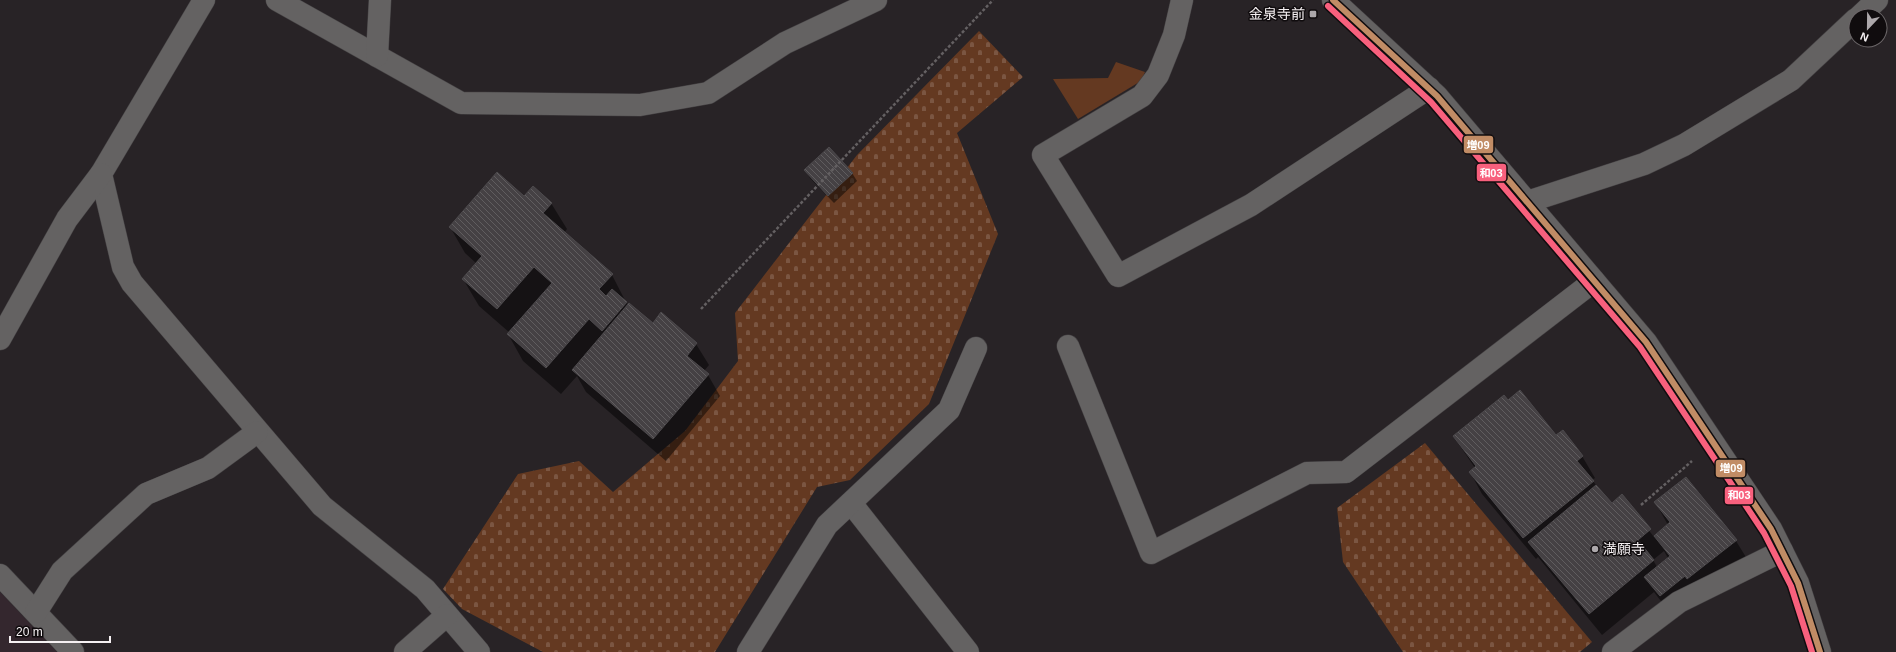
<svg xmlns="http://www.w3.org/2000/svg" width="1896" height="652" font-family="Arial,'Noto Sans JP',sans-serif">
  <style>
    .built { fill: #34272e }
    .cemetery { fill: url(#cemetery-stones) }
    .green { fill: #643921 }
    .shadow { fill: #0007; fill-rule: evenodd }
    .building { fill: url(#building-back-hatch); stroke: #4c494c }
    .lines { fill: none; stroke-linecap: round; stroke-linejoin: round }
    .minor-casing { stroke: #444143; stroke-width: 23 }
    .path { stroke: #646062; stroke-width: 2.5; stroke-dasharray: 3 2; stroke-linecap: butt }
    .minor { stroke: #646262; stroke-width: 22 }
    .bus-1-casing { stroke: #100c0e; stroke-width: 9 }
    .bus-2-casing { stroke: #100c0e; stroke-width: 9 }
    .bus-1 { stroke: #c18c65; stroke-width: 6 }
    .bus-2 { stroke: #f8607d; stroke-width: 6 }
    .poi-dot { fill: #ada8ab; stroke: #100c0e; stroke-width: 1.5 }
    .labels { text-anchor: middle; stroke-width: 3; stroke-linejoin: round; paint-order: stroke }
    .poi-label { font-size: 14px; fill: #f5f0f2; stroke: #100c0e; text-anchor: end }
    .line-badge { stroke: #100c0e; stroke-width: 1.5 }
    .badge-label { font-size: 11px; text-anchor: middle; font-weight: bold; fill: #fff }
  </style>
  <defs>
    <pattern id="cemetery-stones" width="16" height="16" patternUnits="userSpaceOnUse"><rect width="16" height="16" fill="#643921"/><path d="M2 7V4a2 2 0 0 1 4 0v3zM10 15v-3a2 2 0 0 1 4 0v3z" fill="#7b5642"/></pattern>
    <pattern id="building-back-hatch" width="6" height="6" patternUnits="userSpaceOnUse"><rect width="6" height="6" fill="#454144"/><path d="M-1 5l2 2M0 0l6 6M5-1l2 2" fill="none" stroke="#605d5f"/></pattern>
  </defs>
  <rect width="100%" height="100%" fill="#282326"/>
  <!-- built -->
  <polygon class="built" points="0,592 57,652 0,652"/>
  <!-- cemetery -->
  <g class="cemetery">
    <polygon points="979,31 1023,77 957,133 998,234 929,404 850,480 817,487 715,652 543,652 462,609 443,589 518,474 579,461 613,492 685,431 738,361 735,313 857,155"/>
    <polygon points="1425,443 1592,642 1580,652 1403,652 1343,562 1337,508"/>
  </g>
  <!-- green -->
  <polygon class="green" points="1116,62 1145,72 1141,81 1078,119 1053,79 1108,78"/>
  <!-- shadow -->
  <g class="shadow">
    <polygon points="805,170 852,173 857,181 834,203 810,178"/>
    <polygon points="524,198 551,203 567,229 564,233 612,275 628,306 653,324 662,314 696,344 709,365 704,371 708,375 720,396 666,461 586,392 577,376 561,394 523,361 508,334 510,333 479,306 463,279 477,264 465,253 450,227"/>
    <path d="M1508,401L1582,456L1595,478L1592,480L1611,504L1622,496L1654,537L1668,525L1655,502L1736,541L1749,562L1673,617L1654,592L1602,635L1538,557L1536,559L1482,494L1470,472L1475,468L1454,437ZM1664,551L1668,558L1657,567L1653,560Z"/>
  </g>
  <!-- building -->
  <g class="building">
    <polygon points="829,147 853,173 828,196 804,170"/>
    <polygon points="497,172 524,196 533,186 552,203 543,213 613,274 599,289 606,296 612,289 627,302 602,331 589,319 546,368 507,334 552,283 534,267 497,309 462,279 482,256 449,227"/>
    <polygon points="629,303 653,323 661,312 697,343 687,356 709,374 653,439 572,370"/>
    <polygon points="1520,390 1556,435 1563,430 1583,456 1577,461 1594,481 1523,538 1469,472 1476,466 1453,436 1504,395 1508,400"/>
    <polygon points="1686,477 1737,540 1687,579 1685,576 1660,596 1644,577 1670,556 1654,536 1670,522 1654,502"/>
    <polygon points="1596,485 1612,503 1622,494 1651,529 1638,540 1654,560 1589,614 1528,542"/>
  </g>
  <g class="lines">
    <!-- minor casing -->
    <g class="minor-casing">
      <g id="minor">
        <polyline points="204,0 101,174 123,267 132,283 322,506 425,589 479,652"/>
        <polyline points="277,0 461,103 640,105 708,93 785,43 876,0"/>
        <polyline points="1182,0 1174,35 1158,75 1142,96 1043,155 1118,276 1251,205 1429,88"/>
        <polyline points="1333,0 1437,96 1646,342 1771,529 1798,583 1820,652"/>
        <polyline points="1860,16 1877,0"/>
        <polyline points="377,56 380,0"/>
        <polyline points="1527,202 1644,164 1684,145 1791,80 1856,19"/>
        <polyline points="0,339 67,219 101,174"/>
        <polyline points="1068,346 1151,553 1307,473 1346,472 1594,281"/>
        <polyline points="851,503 968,652"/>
        <polyline points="0,575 73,652"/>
        <polyline points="36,612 62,571 146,494 208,468 257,432"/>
        <polyline points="405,652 447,615"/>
        <polyline points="748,652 827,525 949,410 976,348"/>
        <polyline points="1613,652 1679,602 1782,551"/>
      </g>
    </g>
    <!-- path -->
    <g class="path">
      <polyline points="701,309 993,0"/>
      <polyline points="1641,505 1692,461"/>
    </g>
    <!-- minor -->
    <use href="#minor" class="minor"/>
    <!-- bus-1 casing -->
    <g class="bus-1-casing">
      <polyline id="bus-1" points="1333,0 1437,96 1646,342 1771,529 1798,583 1820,652"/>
    </g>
    <!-- bus-2 casing -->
    <g class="bus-2-casing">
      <polyline id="bus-2" points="1328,6 1431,102 1640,347 1764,533 1791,586 1812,652"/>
    </g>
    <!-- bus-1 -->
    <use href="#bus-1" class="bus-1"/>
    <!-- bus-2 -->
    <use href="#bus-2" class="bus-2"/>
  </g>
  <!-- markers -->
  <g class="poi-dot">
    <rect x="1309" y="10" width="8" height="8" rx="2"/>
    <circle cx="1595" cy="549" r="4"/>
  </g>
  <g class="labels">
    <!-- poi labels -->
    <g class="poi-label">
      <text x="1305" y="19">金泉寺前</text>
      <text x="1603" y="554" text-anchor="start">満願寺</text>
    </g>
  </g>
  <g class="line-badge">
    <rect x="1463" y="135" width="31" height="19" rx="4" fill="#c18c65"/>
    <rect x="1476" y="163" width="31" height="19" rx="4" fill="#f8607d"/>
    <rect x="1715" y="459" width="31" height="19" rx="4" fill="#c18c65"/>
    <rect x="1724" y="486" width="30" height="19" rx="4" fill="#f8607d"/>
  </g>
  <g class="badge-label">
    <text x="1478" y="149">増09</text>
    <text x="1491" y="177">和03</text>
    <text x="1731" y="472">増09</text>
    <text x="1739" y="499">和03</text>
  </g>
  <!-- north arrow -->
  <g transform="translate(1868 28) rotate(202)"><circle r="19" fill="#100c0e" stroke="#6c6769"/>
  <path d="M0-3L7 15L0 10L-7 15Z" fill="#ada8ab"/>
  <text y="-6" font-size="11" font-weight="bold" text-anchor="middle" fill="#f5f0f2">N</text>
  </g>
  <!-- scale -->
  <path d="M10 636v6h100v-6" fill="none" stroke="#f5f0f2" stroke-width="2"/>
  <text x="16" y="636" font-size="12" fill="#f5f0f2" stroke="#100c0e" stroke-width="3" paint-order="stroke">20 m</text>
</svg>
